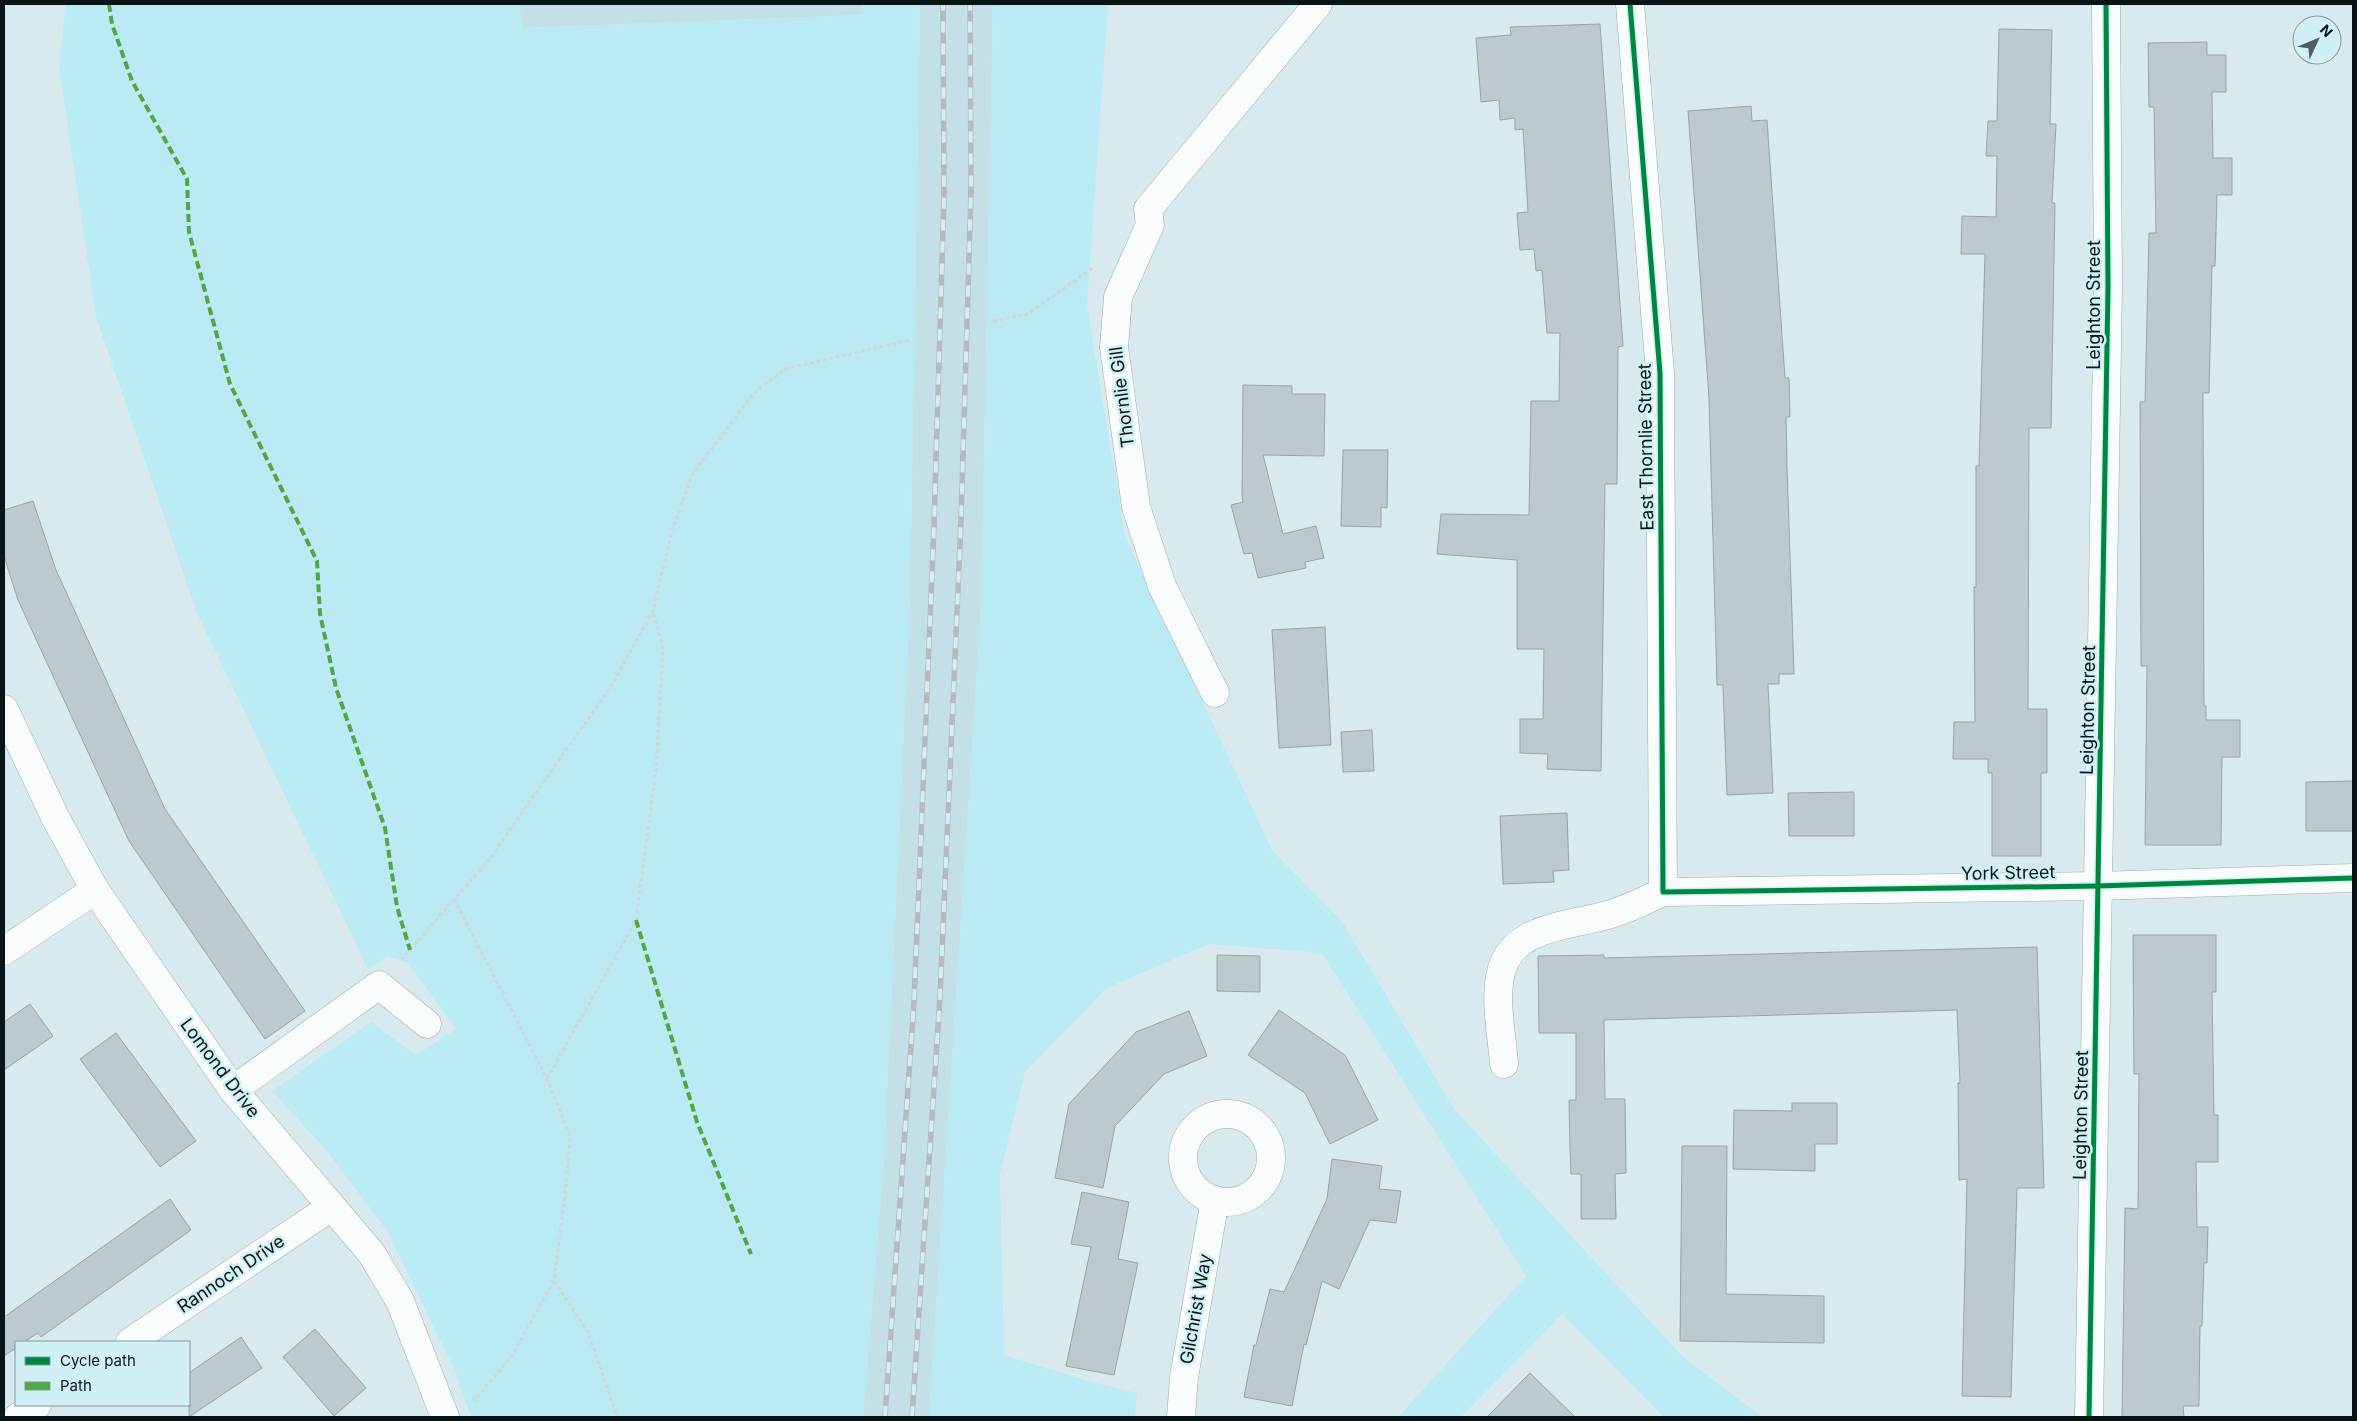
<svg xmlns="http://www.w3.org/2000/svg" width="2357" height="1421" font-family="Inter,sans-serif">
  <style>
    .built { fill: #c4e0e7 }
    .green { fill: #baeaf4 }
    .building { fill: #bccacd; stroke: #97a4a6 }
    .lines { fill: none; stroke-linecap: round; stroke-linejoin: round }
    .minor-casing { stroke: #9eabae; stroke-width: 29 }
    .path { stroke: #d1d6d7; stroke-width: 3; stroke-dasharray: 4 2.5; stroke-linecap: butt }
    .minor { stroke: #f9fcfc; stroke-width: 28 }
    .rail-casing { stroke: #b6babc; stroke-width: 5.5 }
    .rail { stroke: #d1f0f6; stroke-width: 4; stroke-dasharray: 11; stroke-linecap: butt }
    .quiet { stroke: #50a842; stroke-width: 4; stroke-dasharray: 8 4; stroke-linecap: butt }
    .cycleway-casing { stroke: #d1f0f6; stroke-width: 8 }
    .cycleway { stroke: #00873e; stroke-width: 5 }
    .labels { text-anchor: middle; stroke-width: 5; stroke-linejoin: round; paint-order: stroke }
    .street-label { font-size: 18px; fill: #091416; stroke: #d1f0f6 }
  </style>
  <rect width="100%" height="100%" fill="#d9eaee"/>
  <!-- built -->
  <g class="built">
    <polygon points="521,4 862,4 862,15 522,28"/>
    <polygon points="920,4 993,4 981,608 929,1417 863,1417 884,1160 910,598"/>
  </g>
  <!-- green -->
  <g class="green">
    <polygon points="66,4 521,4 522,28 862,15 862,4 920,4 910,598 884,1160 863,1417 471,1417 455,1371 388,1232 326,1150 272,1091 371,1022 416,1055 456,1029 408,963 388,956 368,969 197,613 96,317 59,68"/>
    <polygon points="993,4 1108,4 1087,305 1125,536 1272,850 1343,923 1454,1109 1682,1356 1762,1417 1664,1417 1562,1314 1461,1417 1398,1417 1526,1276 1322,953 1209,944 1107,988 1025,1072 1000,1174 1004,1355 1085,1380 1137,1393 1135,1417 929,1417 981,608"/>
  </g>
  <!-- building -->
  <g class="building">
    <polygon points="1600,24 1623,346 1618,347 1617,484 1605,484 1601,771 1547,769 1548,754 1520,753 1520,719 1543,719 1544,649 1517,649 1517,560 1437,554 1441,514 1529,515 1531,401 1559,401 1560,333 1547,333 1542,270 1536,271 1534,249 1520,250 1517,213 1528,212 1523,129 1515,130 1515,118 1500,120 1499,100 1481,102 1476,38 1511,35 1510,27"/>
    <polygon points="1999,29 2052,30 2050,124 2056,124 2052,203 2055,203 2051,428 2029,428 2028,709 2047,709 2047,773 2041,773 2041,856 1992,856 1992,773 1988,773 1988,759 1953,759 1954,722 1975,722 1974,587 1976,587 1976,466 1979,466 1985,254 1961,254 1962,216 1996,217 1997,156 1986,156 1988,121 1997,121"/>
    <polygon points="2207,42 2207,55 2226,55 2226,92 2212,92 2213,158 2232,158 2232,195 2217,195 2215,266 2212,266 2209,393 2203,393 2204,706 2206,706 2206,720 2240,720 2240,757 2222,757 2221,845 2145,845 2147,666 2141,666 2140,402 2145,402 2149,233 2156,233 2154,107 2149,107 2148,43"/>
    <polygon points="1751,106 1752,121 1767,120 1785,378 1789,378 1790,417 1786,417 1787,466 1794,674 1779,674 1779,684 1768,684 1773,793 1727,795 1723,685 1717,685 1709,398 1688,111"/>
    <polygon points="1243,385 1292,386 1292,394 1325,394 1324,456 1263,455 1283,534 1316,526 1324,558 1305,562 1306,568 1258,578 1252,553 1244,554 1231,505 1243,502 1242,495"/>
    <polygon points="1343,450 1388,450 1387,508 1381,507 1381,527 1341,526"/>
    <polygon points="33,501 56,570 165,809 305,1011 265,1039 129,841 18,600 4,556 4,510"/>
    <polygon points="1325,627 1331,745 1279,748 1272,630"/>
    <polygon points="1372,730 1374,771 1343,772 1341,732"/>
    <polygon points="2353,781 2353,831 2306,831 2306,782"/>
    <polygon points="1854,792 1854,836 1789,836 1788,793"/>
    <polygon points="1567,813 1569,870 1553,871 1554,882 1503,884 1500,816"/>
    <polygon points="2133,935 2216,935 2216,992 2212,992 2214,1115 2218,1115 2218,1162 2196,1162 2197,1227 2208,1227 2207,1263 2204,1263 2202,1326 2200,1326 2199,1406 2183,1406 2184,1417 2122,1417 2125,1208 2138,1209 2139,1074 2134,1074"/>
    <polygon points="2037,947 2044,1188 2017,1188 2011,1397 1962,1396 1967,1179 1959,1180 1958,1083 1960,1083 1957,1010 1604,1020 1605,1099 1625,1099 1626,1173 1615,1174 1616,1219 1581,1219 1581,1174 1571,1174 1570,1149 1569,1100 1576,1100 1576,1033 1539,1033 1538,956 1604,955 1604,958"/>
    <polygon points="1217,955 1260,956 1260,992 1217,991"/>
    <polygon points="30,1004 53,1036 4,1070 4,1022"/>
    <polygon points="1279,1010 1345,1055 1378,1120 1330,1144 1305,1093 1248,1055"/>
    <polygon points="1189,1011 1207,1056 1164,1074 1115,1126 1103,1188 1055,1178 1069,1104 1136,1032"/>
    <polygon points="116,1033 196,1141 160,1167 80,1059"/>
    <polygon points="1792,1103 1837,1103 1837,1144 1815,1144 1815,1171 1733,1169 1734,1110 1792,1111"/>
    <polygon points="1682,1146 1727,1146 1726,1294 1824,1296 1824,1343 1680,1341"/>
    <polygon points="1332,1159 1382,1166 1379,1189 1401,1191 1396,1223 1370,1220 1339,1289 1322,1281 1306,1345 1304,1344 1292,1406 1244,1397 1254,1345 1256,1345 1270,1289 1284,1292 1327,1199"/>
    <polygon points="1082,1192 1129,1202 1118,1259 1138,1263 1114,1375 1066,1366 1091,1247 1071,1244"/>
    <polygon points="170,1199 191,1230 41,1337 38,1333 24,1342 16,1342 16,1348 4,1356 4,1317"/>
    <polygon points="315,1329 366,1388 334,1416 283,1357"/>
    <polygon points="241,1337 262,1368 189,1417 189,1373"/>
    <polygon points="1530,1373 1575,1417 1487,1417"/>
  </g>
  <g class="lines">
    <!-- minor casing -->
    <g class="minor-casing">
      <g id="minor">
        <polyline points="1630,4 1660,373 1663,892"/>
        <polyline points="1215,693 1162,586 1136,507 1114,347 1118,297 1150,225 1148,209 1318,4"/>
        <polyline points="4,709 56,819 95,890 233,1090 372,1254 400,1301 445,1417"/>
        <polyline points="4,951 95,890"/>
        <path d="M1504,1064C1502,1038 1495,1002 1500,977C1509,923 1574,927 1614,913C1631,908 1647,899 1663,892L2097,886L2353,878"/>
        <polyline points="233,1090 379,985 427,1024"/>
        <circle cx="1227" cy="1158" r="44"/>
        <polyline points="130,1342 331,1207"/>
        <polyline points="18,1417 37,1405"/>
        <polyline points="1181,1417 1184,1377 1215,1200"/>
        <polyline points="2089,1417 2108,287 2106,4"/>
      </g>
    </g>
    <!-- path -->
    <g class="path">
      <polyline points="993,321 1028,314 1094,267"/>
      <polyline points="454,899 547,1079 570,1136 567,1178 554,1281 511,1357 474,1401"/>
      <polyline points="401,960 487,862 610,688 653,611 672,531 692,475 753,394 785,369 910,340"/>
      <polyline points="547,1079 636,920 656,769 663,647 653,612"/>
      <polyline points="554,1281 588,1332 617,1417"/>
    </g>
    <!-- minor -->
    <use href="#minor" class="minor"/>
    <!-- rail casing -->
    <g class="rail-casing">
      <g id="rail">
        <polyline points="885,1417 914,1002 934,526 944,197 943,4"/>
        <polyline points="912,1417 940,997 961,521 971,192 970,4"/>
      </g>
    </g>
    <!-- rail -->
    <use href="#rail" class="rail"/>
    <!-- quiet -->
    <g class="quiet">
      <polyline points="109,4 112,24 132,81 187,179 189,232 230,384 317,561 320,614 336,688 385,828 397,907 410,950"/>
      <polyline points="636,920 697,1122 751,1254"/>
    </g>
    <!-- cycleway casing -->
    <g class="cycleway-casing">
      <g id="cycleway">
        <polyline points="1630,4 1660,373 1663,892 2097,886 2353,878"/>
        <polyline points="2089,1417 2108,287 2106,4"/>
      </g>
    </g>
    <!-- cycleway -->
    <use href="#cycleway" class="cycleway"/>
  </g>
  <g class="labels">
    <!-- street labels -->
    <g class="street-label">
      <text transform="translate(2094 305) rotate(-90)" y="6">Leighton Street</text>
      <text transform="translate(1122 397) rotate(-97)" y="6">Thornlie Gill</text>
      <text transform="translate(1646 447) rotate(-91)" y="6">East Thornlie Street</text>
      <text transform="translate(2088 710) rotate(-89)" y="6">Leighton Street</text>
      <text transform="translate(2008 873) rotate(-1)" y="6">York Street</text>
      <text transform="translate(220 1068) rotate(53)" y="6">Lomond Drive</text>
      <text transform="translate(2081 1115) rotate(-89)" y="6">Leighton Street</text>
      <text transform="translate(231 1274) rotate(-34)" y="6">Rannoch Drive</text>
      <text transform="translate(1196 1309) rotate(-80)" y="6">Gilchrist Way</text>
    </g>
  </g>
  <!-- border -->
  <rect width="2357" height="1421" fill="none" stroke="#091416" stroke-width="10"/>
  <!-- legend -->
  <rect x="15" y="1341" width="175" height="65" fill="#d1f0f6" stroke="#81989c"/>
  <rect x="25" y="1357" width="25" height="8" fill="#00873e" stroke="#81989c"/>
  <text x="60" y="1366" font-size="15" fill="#091416">Cycle path</text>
  <rect x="25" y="1382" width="25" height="8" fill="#50a842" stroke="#81989c"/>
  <text x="60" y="1391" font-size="15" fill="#091416">Path</text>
  <!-- north arrow -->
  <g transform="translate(2317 40) rotate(46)"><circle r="24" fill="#d1f0f6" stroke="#81989c"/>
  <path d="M0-4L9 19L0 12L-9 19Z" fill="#525f62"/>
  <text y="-8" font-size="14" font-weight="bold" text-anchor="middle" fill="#091416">N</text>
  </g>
</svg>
